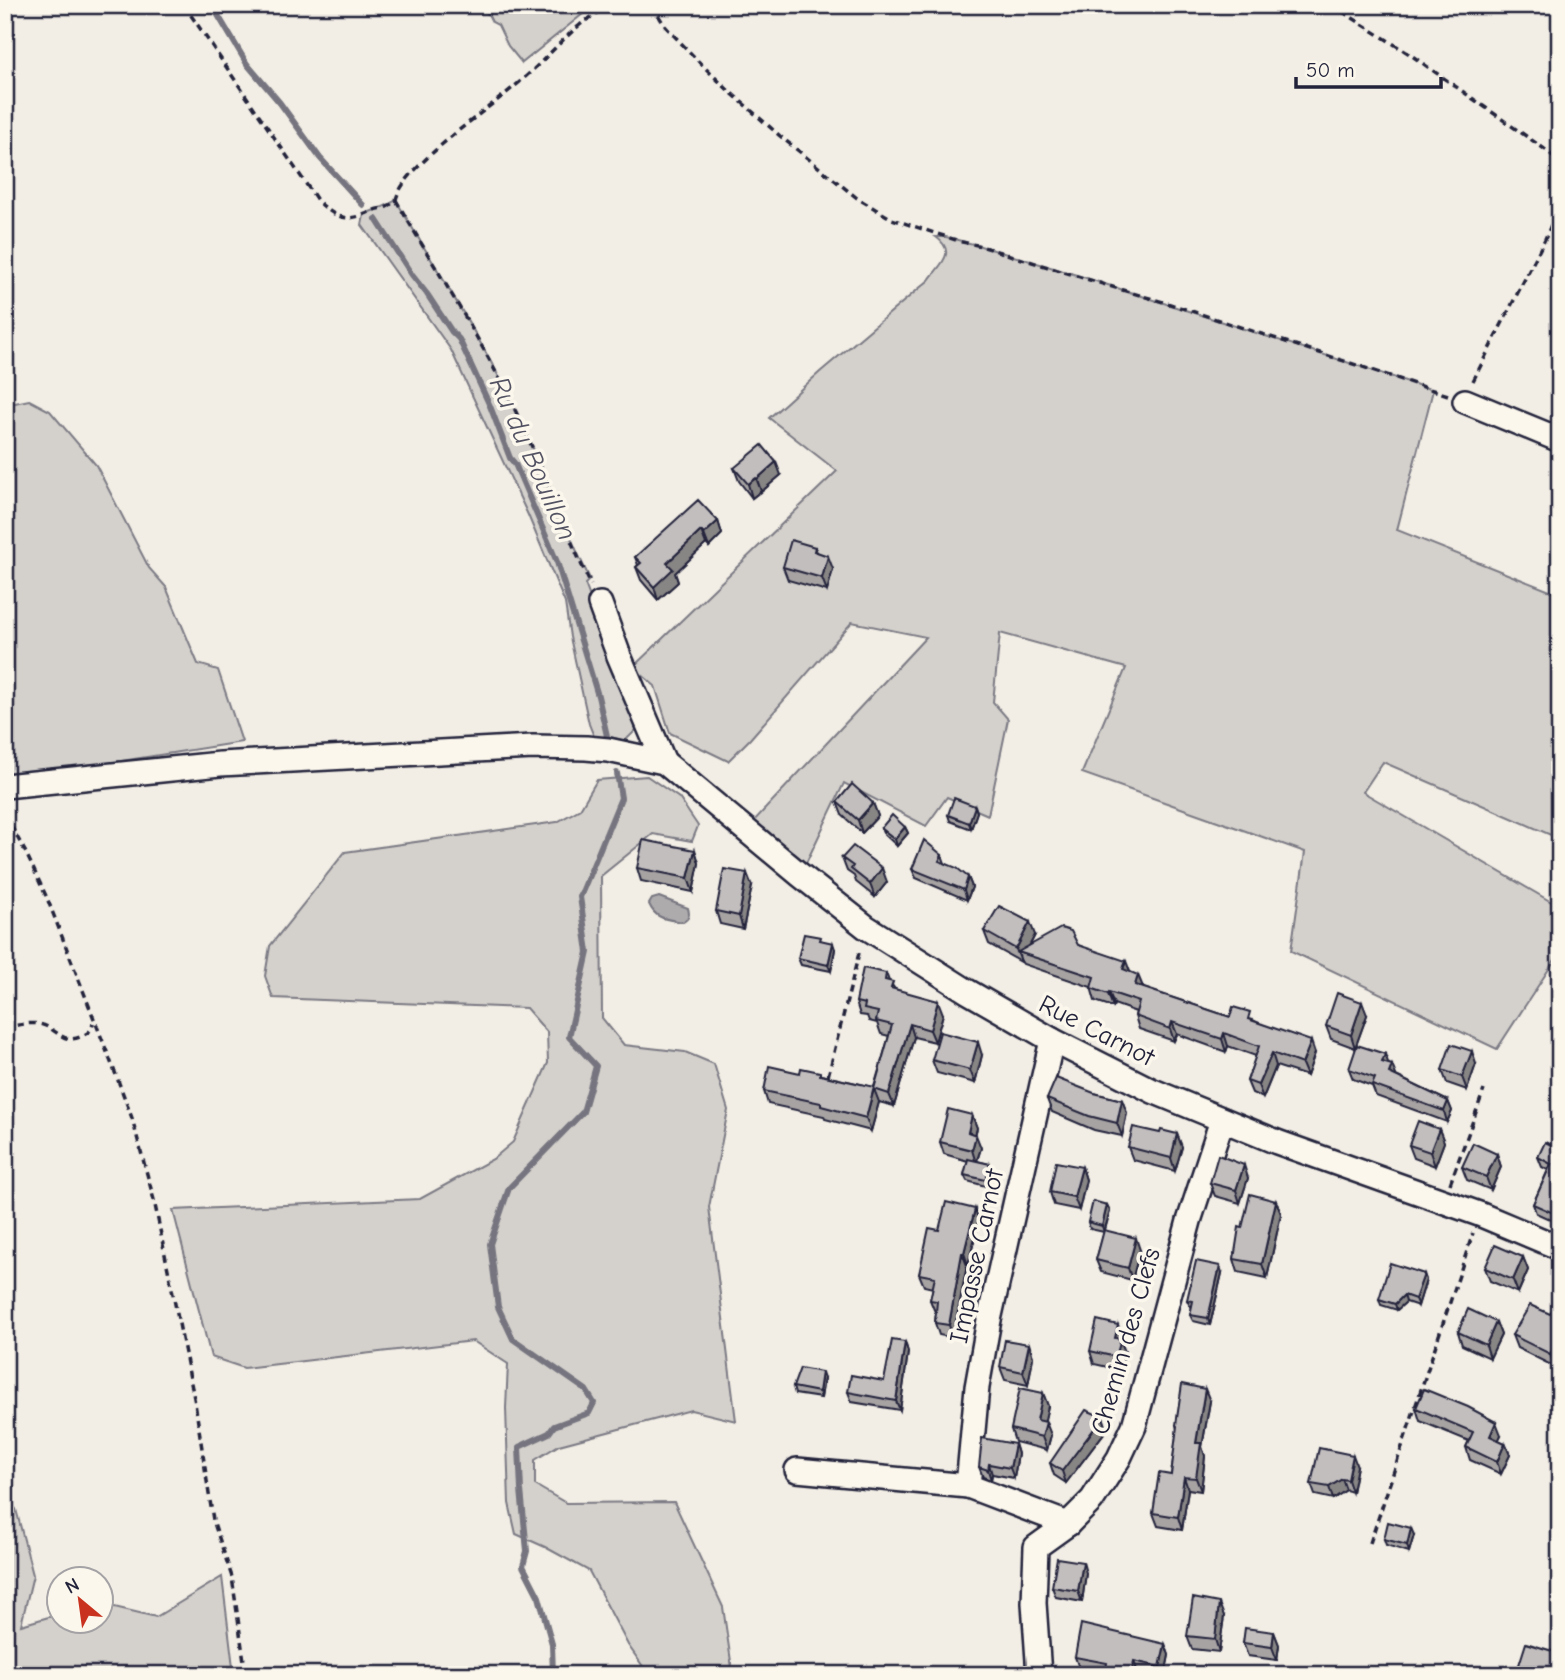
<svg xmlns="http://www.w3.org/2000/svg" width="1565" height="1680" font-family="'Comic Neue',sans-serif">
  <style>
    .green { fill: #d4d1cc; stroke: #7b7a84; stroke-width: 2 }
    .water { fill: #aeabad; stroke: #76747f; stroke-width: 2 }
    .lines { fill: none; stroke-linecap: round; stroke-linejoin: round }
    .stream { stroke: #76747f; stroke-width: 6 }
    .minor-casing { stroke: #22223b; stroke-width: 28 }
    .path { stroke: #22223b; stroke-width: 3.5; stroke-dasharray: 7 5; stroke-linecap: butt }
    .minor { stroke: #fbf7ec; stroke-width: 23 }
    .wall { fill: #a7a3a3; stroke: #22223b; stroke-width: 2 }
    .shaded-wall { fill: #888585; stroke: #22223b; stroke-width: 2 }
    .building { fill: #c2bebe; stroke: #22223b; stroke-width: 2 }
    .labels { text-anchor: middle; stroke-width: 7; stroke-linejoin: round; paint-order: stroke }
    .street-label { font-size: 26px; fill: #22223b; stroke: #fbf7ec }
    .water-label { font-size: 28px; font-style: italic; fill: #535263; stroke: #fbf7ec }
  </style>
  <rect width="100%" height="100%" fill="#f2eee5"/>
  <filter id="ink" filterUnits="userSpaceOnUse"><feTurbulence type="fractalNoise" baseFrequency=".0143" numOctaves="2"/><feDisplacementMap in="SourceGraphic" scale="14" xChannelSelector="R" yChannelSelector="G"/><feConvolveMatrix kernelMatrix="1 2 1 2 8 2 1 2 1" color-interpolation-filters="sRGB"/></filter>
  <g filter="url(#ink)">
    <!-- green -->
    <g class="green">
      <polygon points="480,5 594,5 522,63 508,46 498,25 492,22 488,14"/>
      <path d="M396,200C437,271 482,339 517,413C543,467 563,525 590,579L585,584L639,727L625,741L607,736L595,739L589,724L570,637L565,603L528,515L451,350L362,225L364,215C376,208 385,208 396,200Z"/>
      <path d="M936,237H946L977,245L1080,276L1433,390L1397,530L1560,595V839L1383,762L1363,792L1560,907V952L1497,1049L1291,951L1305,852L1082,773L1126,668L1000,633L993,702L1008,719L988,815L947,797L926,826L844,783L806,863L751,824L926,637L852,622L750,739L728,761L670,733L655,686L633,667L837,471L769,418L820,372L929,280C939,265 958,253 936,237Z"/>
      <polygon points="29,400 50,411 96,465 149,568 166,587 198,664 218,670 242,742 26,776 5,778 5,405"/>
      <polygon points="647,776 679,798 698,826 692,841 653,834 601,876 602,1018 624,1045 685,1052 714,1064 728,1110 709,1207 736,1421 691,1410 559,1445 535,1460 535,1485 566,1503 674,1502 723,1607 733,1675 649,1675 628,1645 589,1571 545,1547 516,1534 509,1503 506,1408 508,1364 473,1341 244,1368 211,1357 173,1210 420,1199 493,1159 513,1142 548,1063 547,1032 526,1008 273,998 265,976 270,946 345,852 557,822 580,809 597,780"/>
      <polygon points="5,1500 16,1509 33,1575 21,1625 59,1614 60,1620 102,1620 102,1604 156,1617 222,1577 234,1675 5,1675"/>
    </g>
    <!-- water -->
    <path class="water" d="M659,897L688,908C690,915 689,919 683,922C667,919 656,920 649,904L652,899Z"/>
    <g class="lines">
      <!-- stream -->
      <g class="stream">
        <polyline points="212,5 247,64 280,103 320,158 363,205"/>
        <polyline points="376,219 412,275 427,294 452,332 459,339 490,406 510,458 515,464 557,562 598,696 607,736"/>
        <polyline points="553,1675 552,1644 539,1597 523,1566 527,1551 521,1490 519,1447 549,1433 554,1426 589,1413 594,1403 586,1390 513,1339 498,1307 490,1244 509,1188 583,1112 596,1066 569,1037 588,952 580,897 621,798 617,773"/>
      </g>
      <!-- minor casing -->
      <g class="minor-casing">
        <g id="minor">
          <polyline points="1465,401 1560,440"/>
          <polyline points="600,604 619,656 664,762"/>
          <polyline points="5,786 220,764 533,747 586,748 608,750 664,762 799,874 866,927 967,991 1052,1040 1153,1091 1277,1142 1479,1214 1560,1248"/>
          <polyline points="797,1470 968,1486 1068,1524"/>
          <polyline points="968,1486 977,1387 989,1320 1052,1040"/>
          <polyline points="1039,1675 1034,1603 1036,1547 1068,1524 1092,1500 1119,1458 1134,1426 1189,1221 1222,1120"/>
        </g>
      </g>
      <!-- path -->
      <g class="path">
        <path d="M184,5L317,200C336,219 347,223 372,211C377,208 383,209 387,207C391,205 393,202 396,200C402,168 488,109 515,86C538,67 558,43 581,24C590,17 600,13 607,5"/>
        <path d="M652,5L665,26L700,63L727,89L780,136L857,198L892,219L962,242L977,245C1040,264 1103,285 1167,303L1448,395"/>
        <polyline points="1332,5 1408,53 1543,148 1552,155 1560,167"/>
        <path d="M396,200C437,272 482,340 517,414C544,470 564,529 591,585"/>
        <polyline points="1473,381 1545,239 1560,204"/>
        <polyline points="5,815 26,853 47,898 116,1075 132,1118 154,1200 195,1403 213,1520 232,1577 246,1675"/>
        <path d="M5,1027C16,1026 28,1022 39,1024C57,1027 62,1047 84,1035C90,1032 92,1029 93,1023"/>
        <polyline points="828,1076 860,949"/>
        <polyline points="1450,1184 1484,1090"/>
        <polyline points="1370,1543 1473,1233"/>
      </g>
      <!-- minor -->
      <use href="#minor" class="minor"/>
    </g>
    <!-- wall -->
    <g class="wall">
      <polygon points="734,468 781,475 761,492 761,491 752,498 739,481"/>
      <polygon points="718,521 722,534 709,547 706,544 675,573 678,582 658,600 641,580 636,567 638,565 635,557"/>
      <polygon points="815,547 817,552 833,569 827,591 788,580 783,567"/>
      <polygon points="837,802 873,803 878,816 862,833 842,815"/>
      <polygon points="975,806 977,812 971,829 950,821 948,815"/>
      <polygon points="905,827 908,833 897,846 884,834 881,828"/>
      <polygon points="695,850 699,863 693,892 641,881 637,868"/>
      <polygon points="942,855 945,863 968,877 972,887 967,900 916,878 912,869"/>
      <polygon points="842,858 887,882 875,897 856,882 854,876 847,871"/>
      <polygon points="752,886 743,929 720,924 716,911"/>
      <polygon points="984,931 1035,935 1030,945 1078,945 1130,972 1143,988 1230,1017 1253,1020 1315,1053 1307,1076 1276,1066 1263,1098 1252,1093 1247,1081 1256,1056 1228,1046 1226,1052 1177,1034 1174,1041 1139,1029 1135,1016 1136,1012 1114,1004 1113,1007 1095,1001 1091,987 1023,964 1021,961 1021,962 989,944"/>
      <polygon points="822,941 835,949 831,971 801,965 798,958"/>
      <polygon points="886,973 889,981 895,989 943,1014 935,1042 914,1037 894,1106 879,1102 871,1131 825,1119 824,1116 768,1104 764,1091 800,1073 821,1075 874,1087 889,1036 881,1034 877,1023 869,1021 867,1016 860,1015 856,1002"/>
      <polygon points="1367,1015 1355,1048 1331,1039 1326,1026"/>
      <polygon points="982,1055 975,1083 937,1073 932,1060"/>
      <polygon points="1388,1064 1396,1076 1448,1101 1452,1111 1447,1122 1376,1096 1372,1086 1353,1079 1349,1069"/>
      <polygon points="1476,1064 1467,1090 1447,1083 1442,1070"/>
      <polygon points="1094,1093 1122,1100 1127,1113 1122,1136 1094,1130 1052,1112 1047,1099"/>
      <polygon points="972,1115 977,1128 975,1135 981,1148 977,1161 990,1164 992,1171 989,1187 967,1181 964,1175 968,1161 944,1154 940,1142"/>
      <polygon points="1439,1129 1444,1142 1435,1166 1414,1158 1409,1145"/>
      <polygon points="1160,1133 1177,1134 1182,1147 1175,1171 1133,1160 1128,1147"/>
      <polygon points="1560,1149 1560,1224 1536,1213 1533,1204 1548,1170 1542,1167 1538,1157"/>
      <polygon points="1497,1154 1501,1167 1491,1190 1467,1180 1462,1167"/>
      <polygon points="1082,1167 1086,1180 1079,1210 1054,1205 1050,1192"/>
      <polygon points="1248,1178 1240,1203 1215,1196 1210,1183"/>
      <polygon points="1276,1201 1281,1214 1267,1278 1238,1272 1234,1259 1242,1228"/>
      <polygon points="1107,1205 1110,1211 1105,1230 1140,1250 1132,1280 1101,1272 1096,1260 1104,1232 1090,1229 1088,1222"/>
      <polygon points="979,1221 968,1265 967,1265 953,1338 939,1335 935,1323 936,1312 935,1312 930,1300 933,1288 924,1286 919,1274 939,1230"/>
      <polygon points="1523,1257 1528,1270 1518,1293 1490,1281 1485,1268"/>
      <polygon points="1222,1273 1210,1325 1193,1321 1190,1315 1192,1307 1190,1306 1187,1300"/>
      <polygon points="1424,1274 1426,1280 1418,1306 1406,1302 1397,1310 1381,1305 1379,1299"/>
      <polygon points="1550,1314 1560,1315 1560,1359 1555,1367 1517,1348 1512,1335"/>
      <polygon points="1496,1322 1501,1335 1490,1358 1462,1345 1458,1332"/>
      <polygon points="1118,1325 1122,1338 1121,1342 1125,1352 1121,1370 1094,1364 1090,1351"/>
      <polygon points="905,1342 908,1352 900,1410 852,1402 848,1392 884,1381"/>
      <polygon points="1029,1344 1033,1357 1028,1385 1005,1380 1000,1367"/>
      <polygon points="824,1378 821,1398 795,1394 793,1387"/>
      <polygon points="1043,1393 1048,1406 1044,1422 1051,1435 1047,1450 1015,1442 1011,1429"/>
      <polygon points="1210,1401 1202,1447 1205,1456 1201,1491 1188,1489 1182,1530 1158,1526 1153,1513 1171,1475 1177,1429 1176,1425"/>
      <polygon points="1416,1408 1501,1435 1498,1440 1505,1443 1510,1455 1501,1474 1470,1460 1466,1447 1469,1441 1420,1421"/>
      <polygon points="1103,1417 1107,1429 1066,1483 1054,1475 1050,1463"/>
      <polygon points="1015,1444 1018,1454 1014,1478 992,1474 991,1480 983,1477 979,1467"/>
      <polygon points="1357,1466 1352,1492 1346,1490 1333,1499 1315,1495 1311,1484"/>
      <polygon points="1414,1535 1409,1552 1386,1545 1384,1539"/>
      <polygon points="1086,1573 1082,1602 1056,1597 1052,1587"/>
      <polygon points="1224,1616 1219,1652 1192,1649 1187,1636"/>
      <polygon points="1274,1632 1279,1645 1277,1660 1248,1656 1243,1643"/>
      <polygon points="1165,1644 1169,1655 1165,1675 1148,1675 1138,1673 1138,1675 1105,1675 1105,1674 1079,1668 1075,1657"/>
      <polygon points="1559,1653 1560,1656 1560,1675 1521,1675 1518,1668"/>
    </g>
    <!-- shaded-wall -->
    <g class="shaded-wall">
      <polygon points="776,462 781,475 761,492 757,479"/>
      <polygon points="756,478 761,491 752,498 748,484"/>
      <polygon points="718,521 722,534 709,547 704,534"/>
      <polygon points="701,531 706,544 675,573 678,582 658,600 654,587 667,563"/>
      <polygon points="828,556 833,569 827,591 822,578"/>
      <polygon points="873,803 878,816 862,833 858,820"/>
      <polygon points="975,806 977,812 971,829 969,823"/>
      <polygon points="905,827 908,833 897,846 895,839"/>
      <polygon points="695,850 699,863 693,892 688,878"/>
      <polygon points="882,868 887,882 875,897 870,884"/>
      <polygon points="747,873 752,886 743,929 739,916"/>
      <polygon points="968,877 972,887 967,900 964,890"/>
      <polygon points="1030,922 1035,935 1025,954 1018,952 1021,962 1016,949"/>
      <polygon points="833,943 835,949 831,971 828,965"/>
      <polygon points="1126,961 1131,974 1123,969"/>
      <polygon points="1138,975 1143,987 1135,985"/>
      <polygon points="1109,992 1114,1004 1113,1007 1108,994"/>
      <polygon points="938,1001 943,1014 935,1042 930,1030"/>
      <polygon points="1362,1002 1367,1015 1355,1048 1351,1035"/>
      <polygon points="1172,1022 1177,1034 1174,1041 1170,1029"/>
      <polygon points="910,1024 914,1037 894,1106 889,1094"/>
      <polygon points="1224,1033 1228,1046 1226,1052 1222,1039"/>
      <polygon points="1311,1041 1315,1053 1307,1076 1302,1064"/>
      <polygon points="978,1042 982,1055 975,1083 970,1070"/>
      <polygon points="1472,1051 1476,1064 1467,1090 1462,1077"/>
      <polygon points="1272,1053 1276,1066 1263,1098 1258,1085"/>
      <polygon points="1385,1054 1389,1065 1382,1062"/>
      <polygon points="1392,1065 1396,1075 1393,1084 1389,1073"/>
      <polygon points="874,1089 879,1102 871,1131 866,1118"/>
      <polygon points="1122,1100 1127,1113 1122,1136 1117,1123"/>
      <polygon points="1448,1101 1452,1111 1447,1122 1444,1111"/>
      <polygon points="972,1115 977,1128 972,1145 968,1132"/>
      <polygon points="1439,1129 1444,1142 1435,1166 1430,1152"/>
      <polygon points="1177,1134 1182,1147 1175,1171 1171,1158"/>
      <polygon points="976,1135 981,1148 976,1163 972,1150"/>
      <polygon points="1497,1154 1501,1167 1491,1190 1486,1177"/>
      <polygon points="990,1164 992,1171 989,1187 986,1180"/>
      <polygon points="1244,1165 1248,1178 1240,1203 1236,1190"/>
      <polygon points="1082,1167 1086,1180 1079,1210 1074,1197"/>
      <polygon points="1276,1201 1281,1214 1267,1278 1262,1264"/>
      <polygon points="1107,1205 1110,1211 1104,1232 1102,1226"/>
      <polygon points="975,1209 979,1221 968,1265 964,1253"/>
      <polygon points="1136,1238 1140,1250 1132,1280 1128,1268"/>
      <polygon points="962,1253 967,1265 953,1338 949,1325"/>
      <polygon points="1523,1257 1528,1270 1518,1293 1513,1280"/>
      <polygon points="1220,1266 1222,1273 1210,1325 1208,1318"/>
      <polygon points="1424,1274 1426,1280 1418,1306 1415,1299"/>
      <polygon points="1404,1295 1406,1302 1397,1310 1395,1304"/>
      <polygon points="1496,1322 1501,1335 1490,1358 1486,1345"/>
      <polygon points="1118,1325 1122,1338 1121,1342 1125,1352 1121,1370 1116,1357 1115,1338"/>
      <polygon points="1560,1337 1560,1359 1555,1367 1550,1354"/>
      <polygon points="905,1342 908,1352 900,1410 896,1401"/>
      <polygon points="1029,1344 1033,1357 1028,1385 1023,1372"/>
      <polygon points="822,1372 824,1378 821,1398 819,1392"/>
      <polygon points="1205,1389 1210,1401 1202,1447 1205,1456 1201,1491 1196,1478 1196,1443"/>
      <polygon points="1043,1393 1048,1406 1042,1433 1037,1420"/>
      <polygon points="1103,1417 1107,1429 1066,1483 1062,1471"/>
      <polygon points="1046,1422 1051,1435 1047,1450 1042,1437"/>
      <polygon points="1496,1422 1501,1435 1495,1448 1490,1436"/>
      <polygon points="1505,1443 1510,1455 1501,1474 1497,1462"/>
      <polygon points="1015,1444 1018,1454 1014,1478 1010,1468"/>
      <polygon points="1353,1455 1357,1466 1352,1492 1348,1480"/>
      <polygon points="989,1464 992,1474 991,1480 988,1470"/>
      <polygon points="1184,1477 1188,1489 1182,1530 1178,1517"/>
      <polygon points="1342,1479 1346,1490 1333,1499 1329,1487"/>
      <polygon points="1411,1528 1414,1535 1409,1552 1407,1545"/>
      <polygon points="1083,1562 1086,1573 1082,1602 1078,1591"/>
      <polygon points="1219,1603 1224,1616 1219,1652 1215,1639"/>
      <polygon points="1274,1632 1279,1645 1277,1660 1272,1647"/>
      <polygon points="1165,1644 1169,1655 1165,1675 1163,1675 1160,1667"/>
      <polygon points="1559,1653 1560,1656 1560,1675 1552,1675"/>
      <polygon points="1134,1661 1138,1673 1138,1675 1131,1675"/>
    </g>
    <!-- building -->
    <g class="building">
      <polygon points="762,445 776,462 757,479 756,478 748,484 734,468"/>
      <polygon points="698,500 718,521 704,534 701,531 667,563 673,569 654,587 636,567 641,563 635,557"/>
      <polygon points="791,540 815,547 814,551 828,556 822,578 783,567"/>
      <polygon points="852,784 873,803 858,820 837,802"/>
      <polygon points="954,798 975,806 969,823 948,815"/>
      <polygon points="892,815 905,827 895,839 881,828"/>
      <polygon points="643,840 695,850 688,878 637,868"/>
      <polygon points="924,840 942,855 939,861 957,868 968,877 964,890 912,869"/>
      <polygon points="853,846 882,868 870,884 851,869 853,866 842,858"/>
      <polygon points="724,869 747,873 739,916 716,911"/>
      <polygon points="999,906 1030,922 1016,949 984,931"/>
      <polygon points="1061,928 1071,931 1078,945 1126,961 1123,969 1138,975 1135,985 1230,1017 1233,1007 1250,1012 1248,1019 1311,1041 1302,1064 1272,1053 1258,1085 1247,1081 1259,1046 1224,1033 1222,1039 1172,1022 1170,1029 1135,1016 1139,1002 1109,992 1108,994 1091,988 1094,977 1018,952"/>
      <polygon points="804,934 821,937 820,940 833,943 828,965 798,958"/>
      <polygon points="863,968 886,973 885,980 893,982 891,988 938,1001 930,1030 910,1024 889,1094 874,1089 892,1025 876,1021 878,1012 864,1009 865,1004 856,1002"/>
      <polygon points="1337,993 1362,1002 1351,1035 1326,1026"/>
      <polygon points="940,1032 978,1042 970,1070 932,1060"/>
      <polygon points="1451,1044 1472,1051 1462,1077 1442,1070"/>
      <polygon points="1357,1045 1385,1054 1382,1062 1392,1065 1389,1073 1448,1101 1444,1111 1372,1085 1375,1078 1349,1069"/>
      <polygon points="769,1066 800,1073 801,1068 820,1072 820,1075 874,1087 866,1118 821,1106 821,1103 764,1091"/>
      <polygon points="1056,1078 1094,1093 1122,1100 1117,1123 1089,1116 1047,1099"/>
      <polygon points="948,1109 972,1115 968,1132 976,1135 972,1150 940,1142"/>
      <polygon points="1418,1121 1439,1129 1430,1152 1409,1145"/>
      <polygon points="1133,1127 1160,1133 1161,1130 1177,1134 1171,1158 1128,1147"/>
      <polygon points="1545,1142 1560,1149 1560,1187 1558,1192 1560,1193 1560,1216 1533,1204 1551,1164 1538,1157"/>
      <polygon points="1473,1143 1497,1154 1486,1177 1462,1167"/>
      <polygon points="1218,1155 1244,1165 1236,1190 1210,1183"/>
      <polygon points="968,1159 990,1164 986,1180 964,1175"/>
      <polygon points="1056,1162 1082,1167 1074,1197 1050,1192"/>
      <polygon points="1250,1194 1276,1201 1262,1264 1234,1259 1239,1227 1242,1228"/>
      <polygon points="1093,1201 1107,1205 1102,1226 1088,1222"/>
      <polygon points="946,1202 975,1209 964,1253 962,1253 949,1325 935,1323 937,1301 930,1300 935,1277 919,1274 929,1228 939,1230"/>
      <polygon points="1104,1230 1136,1238 1128,1268 1096,1260"/>
      <polygon points="1495,1245 1523,1257 1513,1280 1485,1268"/>
      <polygon points="1196,1261 1220,1266 1208,1318 1190,1315 1193,1301 1187,1300"/>
      <polygon points="1390,1263 1424,1274 1415,1299 1404,1295 1395,1304 1379,1299"/>
      <polygon points="1530,1305 1550,1314 1552,1311 1560,1315 1560,1337 1550,1354 1512,1335"/>
      <polygon points="1468,1309 1496,1322 1486,1345 1458,1332"/>
      <polygon points="1097,1320 1118,1325 1115,1338 1121,1339 1116,1357 1090,1351"/>
      <polygon points="892,1340 905,1342 896,1401 848,1392 851,1375 884,1381"/>
      <polygon points="1005,1340 1029,1344 1023,1372 1000,1367"/>
      <polygon points="800,1368 822,1372 819,1392 793,1387"/>
      <polygon points="1182,1384 1205,1389 1196,1443 1201,1443 1196,1478 1184,1477 1178,1517 1153,1513 1159,1473 1171,1475 1177,1426 1176,1425"/>
      <polygon points="1020,1388 1043,1393 1037,1420 1046,1422 1042,1437 1011,1429"/>
      <polygon points="1424,1389 1468,1407 1496,1422 1490,1436 1505,1443 1497,1462 1466,1447 1473,1432 1416,1408"/>
      <polygon points="1086,1410 1103,1417 1062,1471 1050,1463"/>
      <polygon points="982,1438 1015,1444 1010,1468 989,1464 988,1470 979,1467"/>
      <polygon points="1319,1448 1353,1455 1348,1480 1342,1479 1329,1487 1311,1484"/>
      <polygon points="1388,1522 1411,1528 1407,1545 1384,1539"/>
      <polygon points="1057,1558 1083,1562 1078,1591 1052,1587"/>
      <polygon points="1193,1598 1219,1603 1215,1639 1187,1636"/>
      <polygon points="1081,1624 1165,1644 1160,1667 1134,1661 1131,1675 1105,1675 1107,1663 1075,1657"/>
      <polygon points="1245,1628 1274,1632 1272,1647 1243,1643"/>
      <polygon points="1526,1643 1559,1653 1552,1675 1539,1675 1518,1668"/>
    </g>
  </g>
  <g class="labels">
    <!-- street labels -->
    <g class="street-label">
      <text transform="translate(1097 1030) rotate(27)" y="9">Rue Carnot</text>
      <text transform="translate(976 1256) rotate(-78)" y="9">Impasse Carnot</text>
      <text transform="translate(1125 1341) rotate(-74)" y="9">Chemin des Clefs</text>
    </g>
    <!-- water labels -->
    <g class="water-label">
      <text transform="translate(534 458) rotate(66)" y="10">Ru du Bouillon</text>
    </g>
  </g>
  <!-- margin -->
  <rect width="1565" height="1680" fill="none" stroke="#fbf7ec" stroke-width="28"/>
  <rect x="14" y="14" width="1537" height="1652" fill="none" stroke="#22223b" stroke-width="2.5" filter="url(#ink)"/>
  <!-- north arrow -->
  <g transform="translate(80 1600) rotate(331)"><circle r="33" fill="#fbf7ec" stroke="#a4a2a5" stroke-width="2"/>
  <path d="M0-5L12 26L0 18L-12 26Z" fill="#c8321e"/>
  <text y="-10" font-size="19" font-weight="bold" text-anchor="middle" fill="#22223b">N</text>
  </g>
  <!-- scale -->
  <path d="M1296 77v10h145v-10" fill="none" stroke="#22223b" stroke-width="3.5"/>
  <text x="1306" y="77" font-size="21" fill="#22223b" stroke="#fbf7ec" stroke-width="5" paint-order="stroke">50 m</text>
</svg>
